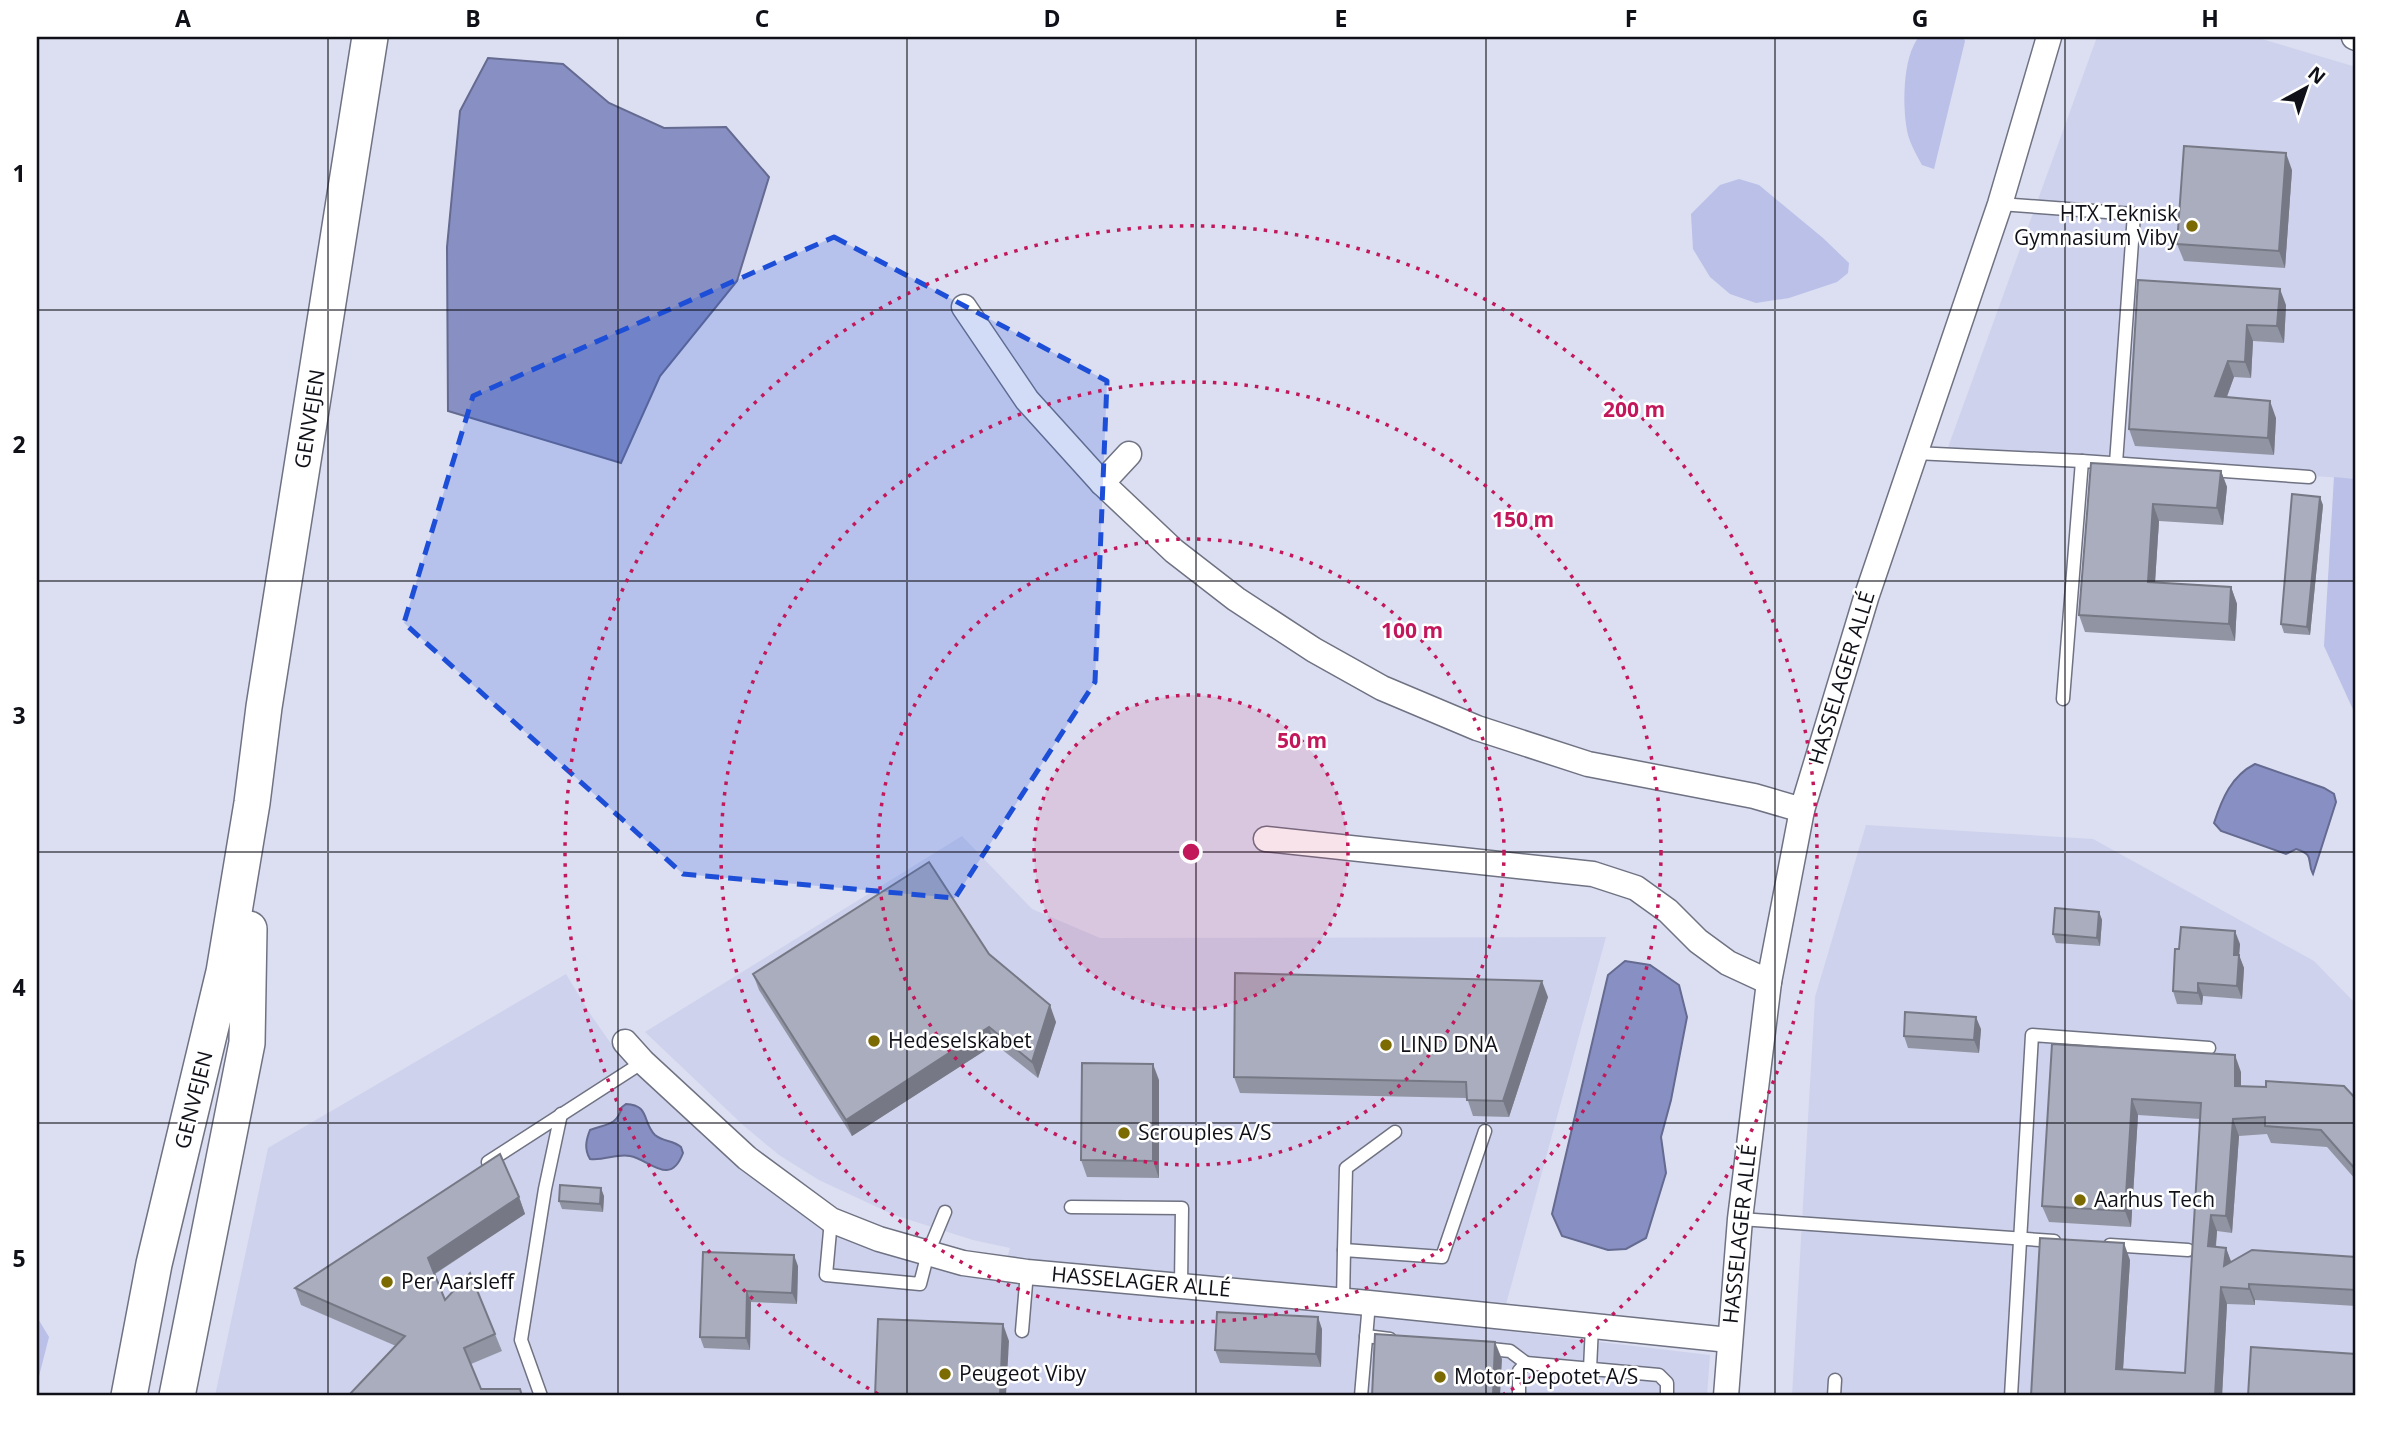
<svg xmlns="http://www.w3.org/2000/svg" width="2393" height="1433" font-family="'Open Sans',sans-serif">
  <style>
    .built { fill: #ced2ec }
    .green { fill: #bac0e7 }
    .water { fill: #8890c3; stroke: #646a90; stroke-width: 2 }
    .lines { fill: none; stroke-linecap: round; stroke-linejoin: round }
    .lane-casing { stroke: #6f7282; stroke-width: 15 }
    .street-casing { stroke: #6f7282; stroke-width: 27 }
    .secondary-casing { stroke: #6f7282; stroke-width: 38 }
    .lane { stroke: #fff; stroke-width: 12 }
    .street { stroke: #fff; stroke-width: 24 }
    .secondary { stroke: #fff; stroke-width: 35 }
    .wall { fill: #9195a3 }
    .shaded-wall { fill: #767985 }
    .building { fill: #a9adbe; stroke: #767985; stroke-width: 2 }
    .marked { fill: #1d4ed8; fill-opacity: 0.2; stroke: #1d4ed8; stroke-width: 5; stroke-dasharray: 14 9; stroke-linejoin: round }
    .grid { fill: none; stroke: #101118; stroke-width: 2; stroke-opacity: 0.55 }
    .ring { fill: none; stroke: #c2185b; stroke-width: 3.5; stroke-dasharray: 3.5 7 }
    .poi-dot { fill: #7c6a02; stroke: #fff; stroke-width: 2.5 }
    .labels { text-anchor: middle; stroke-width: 5; stroke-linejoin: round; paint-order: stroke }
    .poi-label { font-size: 21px; fill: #101118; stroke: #fff; text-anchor: start }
    .street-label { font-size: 21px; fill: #101118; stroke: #fff }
    .centre { fill: #c2185b; stroke: #fff; stroke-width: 3.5 }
    .ring-label { font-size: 21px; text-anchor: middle; font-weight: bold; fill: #c2185b; stroke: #fff; stroke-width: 5; stroke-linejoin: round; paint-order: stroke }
    .neatline { fill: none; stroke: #101118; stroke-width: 2.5 }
    .grid-label { font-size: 23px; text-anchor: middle; font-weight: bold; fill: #101118 }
  </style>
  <rect width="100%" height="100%" fill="#dcdff2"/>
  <!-- built -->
  <g class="built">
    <polygon points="2097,37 2255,37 2356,67 2356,479 1947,450"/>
    <polygon points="1866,825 2093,839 2314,961 2356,1004 2356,1396 1792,1396 1815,997"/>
    <polygon points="962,836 1032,909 1100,938 1606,937 1499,1330 1710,1355 1707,1396 215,1396 268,1148 566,974 591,1015 621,1058 709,1142 795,1207 849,1239 906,1260 1001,1281 1010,1248 973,1240 894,1215 819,1180 779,1155 744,1126 645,1032"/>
  </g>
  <!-- green -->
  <g class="green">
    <path d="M1919,37H1963L1965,41L1934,169L1922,165C1917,156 1911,145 1908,135C1902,110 1902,57 1919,37Z"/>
    <polygon points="1739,179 1759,185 1823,238 1849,263 1848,273 1837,282 1789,298 1756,303 1730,294 1710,277 1693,249 1691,214 1720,185"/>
    <polygon points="2334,477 2356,479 2356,716 2324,646"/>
    <polygon points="37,1317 49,1337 37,1384"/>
  </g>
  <!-- water -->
  <g class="water">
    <polygon points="488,58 563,64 609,103 664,128 726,127 769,177 737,281 660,376 621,463 448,411 447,247 460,111"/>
    <path d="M2255,764L2324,788L2334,794L2336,802L2313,874C2306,861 2316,855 2296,849L2286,854L2221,831L2214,823C2222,799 2231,776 2255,764Z"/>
    <polygon points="1625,961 1650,965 1679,985 1687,1017 1671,1100 1661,1137 1666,1173 1646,1238 1626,1249 1608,1250 1562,1236 1552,1214 1608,975"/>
    <path d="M626,1104C650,1105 642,1122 655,1135C663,1142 673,1140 681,1147L683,1153C670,1188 649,1159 630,1156C617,1153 604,1161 590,1159C584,1149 586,1140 590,1130C606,1124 617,1126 622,1107Z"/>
  </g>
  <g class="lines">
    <!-- lane casing -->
    <g class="lane-casing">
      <g id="lane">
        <polyline points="2000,204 2134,214 2116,463"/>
        <polyline points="1915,453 2082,461 2309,477"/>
        <polyline points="2063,699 2082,461"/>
        <polyline points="488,1162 643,1062"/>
        <polyline points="1071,1207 1182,1208 1181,1286"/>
        <polyline points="1740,1219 2054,1241"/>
        <polyline points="831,1220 826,1275 920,1284 928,1253 945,1212"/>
        <polyline points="2110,1245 2188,1250"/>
        <polyline points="1344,1250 1346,1168 1395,1132"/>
        <polyline points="1343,1301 1344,1250 1442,1257 1485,1131"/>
        <polyline points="1022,1331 1027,1272"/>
        <polyline points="1366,1336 1390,1339"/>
        <polyline points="1481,1348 1510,1351 1526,1363"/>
        <polyline points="1590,1369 1592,1326"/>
        <polyline points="541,1396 521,1340 545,1189 561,1114"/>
        <polyline points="1361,1396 1369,1303"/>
        <polyline points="1519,1396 1519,1371 1526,1363 1659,1375 1667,1383 1667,1396"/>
        <polyline points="1834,1396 1835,1380"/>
        <polyline points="2011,1396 2032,1035 2209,1048"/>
      </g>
    </g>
    <!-- street casing -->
    <g class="street-casing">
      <g id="street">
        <polyline points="2354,37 2356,38"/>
        <polyline points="964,307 1027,400 1102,483 1174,551 1236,599 1314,650 1382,688 1477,728 1588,764 1754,796 1802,810"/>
        <polyline points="1102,483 1129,454"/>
        <polyline points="1266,839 1593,874 1636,888 1668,911 1698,941 1728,963 1769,982"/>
        <polyline points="625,1042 643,1062 747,1158 831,1220 879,1239 963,1263 1027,1272 1369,1303 1729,1340"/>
        <polyline points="1726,1396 1740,1219 1769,982 1802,810 1866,598 2000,204 2049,37"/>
      </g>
    </g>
    <!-- secondary casing -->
    <g class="secondary-casing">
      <g id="secondary">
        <polyline points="129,1396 154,1264 224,972 252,803 264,707 370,37"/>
        <polyline points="177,1396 247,1043 249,929"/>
      </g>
    </g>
    <!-- lane -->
    <use href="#lane" class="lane"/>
    <!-- street -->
    <use href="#street" class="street"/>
    <!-- secondary -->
    <use href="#secondary" class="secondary"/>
  </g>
  <!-- wall -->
  <g class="wall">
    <polygon points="2292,170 2285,268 2184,261 2177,244"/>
    <polygon points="2138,280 2286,305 2284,343 2253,341 2251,378 2234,377 2227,397 2276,418 2274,455 2135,446 2129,429"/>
    <polygon points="2091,463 2221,471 2227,487 2223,525 2159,521 2155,582 2231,587 2237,604 2235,641 2085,632 2079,615"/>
    <polygon points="2323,505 2310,635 2284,633 2281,624"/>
    <polygon points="2099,912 2102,920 2100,946 2056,943 2053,934"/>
    <polygon points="2240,944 2239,955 2244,968 2242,999 2203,996 2202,1005 2177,1004 2173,991"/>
    <polygon points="989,954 1056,1022 1038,1078 995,1044 852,1136 759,990 753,974"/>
    <polygon points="1548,997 1509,1117 1473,1116 1467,1098 1240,1093 1234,1077"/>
    <polygon points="1981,1029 1979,1053 1908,1048 1904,1036"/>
    <polygon points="2052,1044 2241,1072 2241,1086 2356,1099 2356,1180 2327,1147 2271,1143 2267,1134 2239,1136 2232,1233 2217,1231 2216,1247 2226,1248 2231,1262 2356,1257 2356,1306 2255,1300 2255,1305 2227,1304 2222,1396 2031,1396 2130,1260 2123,1369 2185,1373 2200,1119 2138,1115 2131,1227 2049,1222 2042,1206"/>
    <polygon points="1159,1080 1159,1178 1087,1177 1081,1160"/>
    <polygon points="604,1196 603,1212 562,1209 559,1201"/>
    <polygon points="519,1197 525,1214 435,1274 445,1300 495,1334 502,1351 471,1364 348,1396 396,1346 301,1305 295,1288"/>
    <polygon points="703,1252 798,1266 797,1304 751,1302 750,1350 704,1348 700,1337"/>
    <polygon points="1322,1329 1321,1367 1220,1363 1215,1350"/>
  </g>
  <!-- shaded-wall -->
  <g class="shaded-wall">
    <polygon points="2286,153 2292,170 2285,268 2279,251"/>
    <polygon points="2280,289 2286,305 2284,343 2277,326"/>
    <polygon points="2247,325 2253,341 2251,378 2245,362"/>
    <polygon points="2228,361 2234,377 2221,412 2215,396"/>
    <polygon points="2270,401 2276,418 2274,455 2268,438"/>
    <polygon points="2221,471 2227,487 2223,525 2217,508"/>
    <polygon points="2320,497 2323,505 2310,635 2307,627"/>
    <polygon points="2153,504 2159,521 2154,598 2148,582"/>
    <polygon points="2231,587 2237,604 2235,641 2229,624"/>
    <polygon points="2099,912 2102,920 2100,946 2097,938"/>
    <polygon points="2235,931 2240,944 2238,968 2234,955"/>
    <polygon points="2239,955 2244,968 2242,999 2237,986"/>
    <polygon points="1542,981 1548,997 1509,1117 1503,1101"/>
    <polygon points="2198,983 2203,996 2202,1005 2198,993"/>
    <polygon points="1050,1005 1056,1022 1038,1078 1032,1062"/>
    <polygon points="1976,1017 1981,1029 1979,1053 1974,1040"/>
    <polygon points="989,1027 995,1044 852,1136 846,1120"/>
    <polygon points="2235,1055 2241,1072 2241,1102 2235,1086"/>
    <polygon points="1153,1064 1159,1080 1159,1178 1153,1161"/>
    <polygon points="2132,1099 2138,1115 2131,1227 2125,1211"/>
    <polygon points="2233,1119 2239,1136 2232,1233 2226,1216"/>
    <polygon points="601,1188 604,1196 603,1212 600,1204"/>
    <polygon points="519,1197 525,1214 434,1274 428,1258"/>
    <polygon points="2211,1215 2217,1231 2214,1263 2208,1246"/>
    <polygon points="2124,1243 2130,1260 2122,1385 2116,1369"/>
    <polygon points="2226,1248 2232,1264 2224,1266"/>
    <polygon points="794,1255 798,1266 797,1304 792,1293"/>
    <polygon points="2249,1284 2255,1300 2255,1305 2249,1289"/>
    <polygon points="2221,1287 2227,1304 2222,1396 2215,1396"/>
    <polygon points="747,1291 751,1302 750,1350 746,1338"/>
    <polygon points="1318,1317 1322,1329 1321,1367 1316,1354"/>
    <polygon points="1003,1324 1009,1341 1006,1396 1000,1396"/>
    <polygon points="1495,1342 1502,1359 1500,1396 1493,1396"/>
  </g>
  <!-- building -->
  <g class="building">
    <polygon points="2184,146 2286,153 2279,251 2177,244"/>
    <polygon points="2138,280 2280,289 2277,326 2247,325 2245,362 2228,361 2215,396 2270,401 2268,438 2129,429"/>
    <polygon points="2091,463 2221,471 2217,508 2153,504 2148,582 2231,587 2229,624 2079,615"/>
    <polygon points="2292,494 2320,497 2307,627 2281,624"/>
    <polygon points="929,862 989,954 1050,1005 1032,1062 989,1027 846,1120 753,974"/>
    <polygon points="2055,908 2099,912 2097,938 2053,934"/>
    <polygon points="2181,927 2235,931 2234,955 2239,955 2237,986 2198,983 2198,993 2173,991 2175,949 2179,949"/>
    <polygon points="1235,973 1542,981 1503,1101 1467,1100 1466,1082 1234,1077"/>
    <polygon points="1905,1012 1976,1017 1974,1040 1904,1036"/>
    <polygon points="2052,1044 2235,1055 2235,1086 2266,1087 2266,1081 2344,1086 2356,1099 2356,1170 2321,1130 2265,1126 2265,1117 2233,1119 2226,1216 2211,1215 2208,1246 2226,1248 2224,1266 2252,1250 2356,1257 2356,1290 2249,1284 2249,1289 2221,1287 2215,1396 2031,1396 2040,1238 2124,1243 2116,1369 2185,1373 2201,1103 2132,1099 2125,1211 2042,1206"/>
    <polygon points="1082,1063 1153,1064 1153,1161 1081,1160"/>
    <polygon points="500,1154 519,1197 428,1258 445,1300 470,1273 495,1334 464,1348 481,1389 520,1389 522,1396 348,1396 405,1336 295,1288"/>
    <polygon points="560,1185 601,1188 600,1204 559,1201"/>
    <polygon points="703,1252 794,1255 792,1293 747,1291 746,1338 700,1337"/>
    <polygon points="1217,1312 1318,1317 1316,1354 1215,1350"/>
    <polygon points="878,1319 1003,1324 1000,1396 875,1396"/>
    <polygon points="1375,1334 1495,1342 1493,1396 1372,1396"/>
    <polygon points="2251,1347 2356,1354 2356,1396 2248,1396"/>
    <polygon points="808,1394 862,1396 808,1396"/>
  </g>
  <!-- marked area -->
  <path class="marked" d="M834,237L1107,381L1095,682L955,898L683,874L404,623L473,396Z"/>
  <!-- grid -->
  <path class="grid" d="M328,37V1396M618,37V1396M907,37V1396M1196,37V1396M1486,37V1396M1775,37V1396M2065,37V1396M37,310H2356M37,581H2356M37,852H2356M37,1123H2356"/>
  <!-- distance rings -->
  <circle cx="1191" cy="852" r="157" fill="#c2185b" fill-opacity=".12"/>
  <g class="ring">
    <circle cx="1191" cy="852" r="157"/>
    <circle cx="1191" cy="852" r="313"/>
    <circle cx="1191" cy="852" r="470"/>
    <path d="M878 1394A626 626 0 1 1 1504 1394"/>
  </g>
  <!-- markers -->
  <g class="poi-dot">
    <circle cx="2192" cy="226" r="7"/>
    <circle cx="874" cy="1041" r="7"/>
    <circle cx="1386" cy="1045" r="7"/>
    <circle cx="1124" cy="1133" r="7"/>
    <circle cx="2080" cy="1200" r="7"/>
    <circle cx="387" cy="1282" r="7"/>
    <circle cx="945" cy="1374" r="7"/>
    <circle cx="1440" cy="1377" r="7"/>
  </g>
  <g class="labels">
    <!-- poi labels -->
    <g class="poi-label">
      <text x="2178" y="221" text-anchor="end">HTX Teknisk<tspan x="2178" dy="24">Gymnasium Viby</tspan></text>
      <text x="888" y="1048">Hedeselskabet</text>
      <text x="1400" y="1052">LIND DNA</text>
      <text x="1138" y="1140">Scrouples A/S</text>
      <text x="2094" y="1207">Aarhus Tech</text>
      <text x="401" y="1289">Per Aarsleff</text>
      <text x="959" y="1381">Peugeot Viby</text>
      <text x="1454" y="1384">Motor-Depotet A/S</text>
    </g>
    <!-- street labels -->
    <g class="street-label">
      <text transform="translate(310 419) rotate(-81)" y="7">GENVEJEN</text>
      <text transform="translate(1842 678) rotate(-73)" y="7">HASSELAGER ALLÉ</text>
      <text transform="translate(194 1100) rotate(-76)" y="7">GENVEJEN</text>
      <text transform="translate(1740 1234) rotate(-84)" y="7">HASSELAGER ALLÉ</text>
      <text transform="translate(1141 1282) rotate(5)" y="7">HASSELAGER ALLÉ</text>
    </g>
  </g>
  <circle cx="1191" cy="852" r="10" class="centre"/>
  <g class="ring-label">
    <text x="1634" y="417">200 m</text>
    <text x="1523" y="527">150 m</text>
    <text x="1412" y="638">100 m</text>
    <text x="1302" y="748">50 m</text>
  </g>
  <!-- border -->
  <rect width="2393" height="1433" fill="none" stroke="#ffffff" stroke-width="77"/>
  <!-- north arrow -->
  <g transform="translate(2306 88) rotate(40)" stroke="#ffffff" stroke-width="5" paint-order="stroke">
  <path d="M0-5L12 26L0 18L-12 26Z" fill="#101118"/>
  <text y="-10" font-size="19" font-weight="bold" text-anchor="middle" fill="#101118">N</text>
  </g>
  <rect x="38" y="38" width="2316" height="1356" class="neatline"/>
  <g class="grid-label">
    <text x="183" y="27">A</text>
    <text x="473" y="27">B</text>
    <text x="762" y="27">C</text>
    <text x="1052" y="27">D</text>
    <text x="1341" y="27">E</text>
    <text x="1631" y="27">F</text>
    <text x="1920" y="27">G</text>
    <text x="2210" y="27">H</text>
    <text x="19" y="182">1</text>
    <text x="19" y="453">2</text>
    <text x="19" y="724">3</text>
    <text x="19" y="996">4</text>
    <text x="19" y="1267">5</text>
  </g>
</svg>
